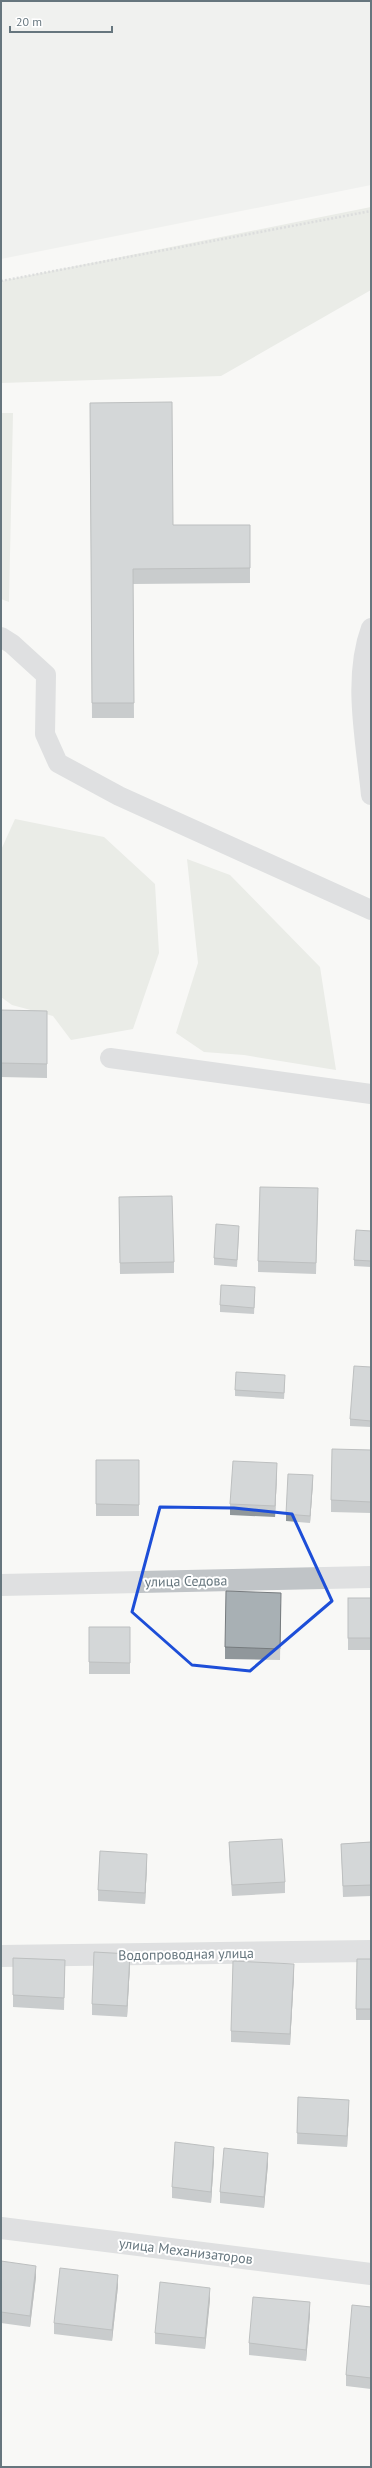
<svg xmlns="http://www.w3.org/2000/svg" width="372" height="2468" font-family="'PT Sans',sans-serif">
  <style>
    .built { fill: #e6e8e6 }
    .green { fill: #d9ddd5 }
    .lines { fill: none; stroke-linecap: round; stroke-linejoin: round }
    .path { stroke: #babdbf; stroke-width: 2.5; stroke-dasharray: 2 2; stroke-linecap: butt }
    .lane { stroke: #c0c4c7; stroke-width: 20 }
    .street { stroke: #c0c4c7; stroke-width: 22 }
    .wall { fill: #90979b }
    .shaded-wall { fill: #767b7e }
    .building { fill: #a8b0b4; stroke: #767b7e }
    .marked { fill: none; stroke: #1d4ed8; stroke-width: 3; stroke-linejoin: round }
    .labels { text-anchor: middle; stroke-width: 4; stroke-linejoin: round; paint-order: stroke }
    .street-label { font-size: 14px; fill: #66767e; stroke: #fff }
  </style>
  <rect width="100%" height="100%" fill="#f8f8f6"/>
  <!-- built -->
  <polygon class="built" points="1,1 371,1 371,185 1,259"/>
  <!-- green -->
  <g class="green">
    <polygon points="371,207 371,290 221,376 1,383 1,281"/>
    <polygon points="1,413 13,413 9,602 1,599"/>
    <polygon points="15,819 104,837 155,884 159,953 133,1029 71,1040 53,1016 12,1005 1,997 1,850"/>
    <polygon points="187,859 230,875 320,967 336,1070 244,1055 204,1052 176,1033 198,963"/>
  </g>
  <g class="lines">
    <!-- path -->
    <polyline class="path" points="1,281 371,211"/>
    <!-- lane -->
    <g class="lane">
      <path d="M371,628C352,679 366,742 371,795"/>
      <polyline points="1,637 12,644 46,675 45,734 58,763 119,796 371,910"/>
      <polyline points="110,1058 371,1094"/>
    </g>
    <!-- street -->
    <g class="street">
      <polyline points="1,1585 371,1577"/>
      <polyline points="1,1956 371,1951"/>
      <polyline points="1,2228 371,2274"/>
    </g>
  </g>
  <!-- wall -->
  <g class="wall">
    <polygon points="90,403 173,525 250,568 250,583 133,584 134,718 92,718"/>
    <polygon points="1,1010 47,1011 47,1078 1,1077"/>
    <polygon points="318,1200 316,1274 258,1272 258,1261"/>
    <polygon points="119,1208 174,1262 174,1273 120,1274"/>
    <polygon points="371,1231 371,1267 354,1266 354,1260"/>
    <polygon points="239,1233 237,1267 214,1265 214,1258"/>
    <polygon points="255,1294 254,1314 220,1312 220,1305"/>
    <polygon points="371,1367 371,1427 350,1426 350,1419"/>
    <polygon points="285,1382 284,1399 235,1396 235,1390"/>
    <polygon points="371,1450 371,1513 331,1512 331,1500"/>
    <rect x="96" y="1460" width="43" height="56"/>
    <polygon points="277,1474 275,1517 230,1515 230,1504"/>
    <polygon points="313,1482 310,1523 286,1521 286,1514"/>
    <rect x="348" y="1598" width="23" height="52"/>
    <polygon points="281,1604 280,1660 225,1659 225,1647"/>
    <rect x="89" y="1627" width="41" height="47"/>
    <polygon points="229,1842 285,1882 285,1893 232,1896 229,1853"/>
    <polygon points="371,1842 371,1896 343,1897 341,1844"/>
    <polygon points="147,1865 145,1904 98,1901 98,1890"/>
    <polygon points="13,1958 65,1960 64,2010 13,2007"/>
    <polygon points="371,1959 371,2020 356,2020 356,2009"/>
    <polygon points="130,1965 127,2017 92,2015 92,2004"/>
    <polygon points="294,1975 290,2045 231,2042 231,2031"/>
    <polygon points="298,2097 349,2111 347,2147 297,2144"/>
    <polygon points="214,2159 211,2203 172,2198 172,2187"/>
    <polygon points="268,2164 264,2208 220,2203 220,2192"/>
    <polygon points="1,2261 36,2277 30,2327 1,2323"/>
    <polygon points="118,2286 112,2341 54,2334 54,2323"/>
    <polygon points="210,2299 205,2349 155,2344 155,2333"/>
    <polygon points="371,2307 371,2389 346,2386 346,2375"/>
    <polygon points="310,2314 306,2361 249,2355 249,2343"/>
  </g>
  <!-- shaded-wall -->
  <g class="shaded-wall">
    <polygon points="277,1463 277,1474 275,1517 275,1506"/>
    <polygon points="313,1475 313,1482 310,1523 310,1516"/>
    <polygon points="147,1854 147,1865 145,1904 145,1893"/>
    <polygon points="130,1954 130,1965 127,2017 127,2006"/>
    <polygon points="294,1964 294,1975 290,2045 290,2034"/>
    <polygon points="349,2100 349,2111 347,2147 347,2136"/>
    <polygon points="214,2147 214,2159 211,2203 211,2192"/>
    <polygon points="268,2153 268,2164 264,2208 264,2197"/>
    <polygon points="36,2266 36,2277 30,2327 30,2316"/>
    <polygon points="118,2275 118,2286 112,2341 112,2330"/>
    <polygon points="210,2288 210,2299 205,2349 205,2338"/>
    <polygon points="310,2302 310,2314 306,2361 306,2350"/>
  </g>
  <!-- building -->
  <g class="building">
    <polygon points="172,402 173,525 250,525 250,568 133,569 134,703 92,703 90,403"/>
    <polygon points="1,1010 47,1011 47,1064 1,1063"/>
    <polygon points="260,1187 318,1188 316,1263 258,1261"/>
    <polygon points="172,1196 174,1262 120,1263 119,1197"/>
    <polygon points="216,1224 239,1226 237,1260 214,1258"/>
    <polygon points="356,1230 371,1231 371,1261 354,1260"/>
    <polygon points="221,1285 255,1287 254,1308 220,1305"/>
    <polygon points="354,1366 371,1367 371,1421 350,1419"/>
    <polygon points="236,1372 285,1375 284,1393 235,1390"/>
    <polygon points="332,1449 371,1450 371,1502 331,1500"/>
    <polygon points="96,1460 139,1460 139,1505 96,1504"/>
    <polygon points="233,1461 277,1463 275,1506 230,1504"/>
    <polygon points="288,1474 313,1475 310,1516 286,1514"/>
    <polygon points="226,1591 281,1593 280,1649 225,1647"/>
    <rect x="348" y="1598" width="23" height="40"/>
    <polygon points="89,1627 130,1627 130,1663 89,1662"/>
    <polygon points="282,1839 285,1882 232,1885 229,1842"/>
    <polygon points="371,1842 371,1885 343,1886 341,1844"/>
    <polygon points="100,1851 147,1854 145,1893 98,1890"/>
    <polygon points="94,1952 130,1954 127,2006 92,2004"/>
    <polygon points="13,1958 65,1960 64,1998 13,1995"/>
    <polygon points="357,1959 371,1959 371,2009 356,2009"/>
    <polygon points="233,1961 294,1964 290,2034 231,2031"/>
    <polygon points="298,2097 349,2100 347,2136 297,2133"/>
    <polygon points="175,2142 214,2147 211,2192 172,2187"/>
    <polygon points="224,2148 268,2153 264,2197 220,2192"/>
    <polygon points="1,2261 36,2266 30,2316 1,2312"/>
    <polygon points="60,2268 118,2275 112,2330 54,2323"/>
    <polygon points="160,2282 210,2288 205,2338 155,2333"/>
    <polygon points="253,2297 310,2302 306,2350 249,2343"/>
    <polygon points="352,2305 371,2307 371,2378 346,2375"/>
  </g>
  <!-- marked area -->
  <path d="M0 0H372V2468H0ZM160,1507L234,1508L292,1514L332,1601L250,1671L192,1665L132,1612Z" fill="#f8f8f6" fill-opacity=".55" fill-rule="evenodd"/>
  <path class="marked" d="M160,1507L234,1508L292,1514L332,1601L250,1671L192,1665L132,1612Z"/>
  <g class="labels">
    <!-- street labels -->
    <g class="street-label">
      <text transform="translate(186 1581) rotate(-1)" y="5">улица Седова</text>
      <text transform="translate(186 1954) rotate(-1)" y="5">Водопроводная улица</text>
      <text transform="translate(186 2251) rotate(7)" y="5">улица Механизаторов</text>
    </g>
  </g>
  <!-- border -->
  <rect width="372" height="2468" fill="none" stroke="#66767e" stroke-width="4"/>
  <!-- scale -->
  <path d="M10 26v6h102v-6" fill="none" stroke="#66767e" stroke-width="2"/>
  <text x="16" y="26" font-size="12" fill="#66767e" stroke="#ffffff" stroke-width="3" paint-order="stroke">20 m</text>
</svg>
